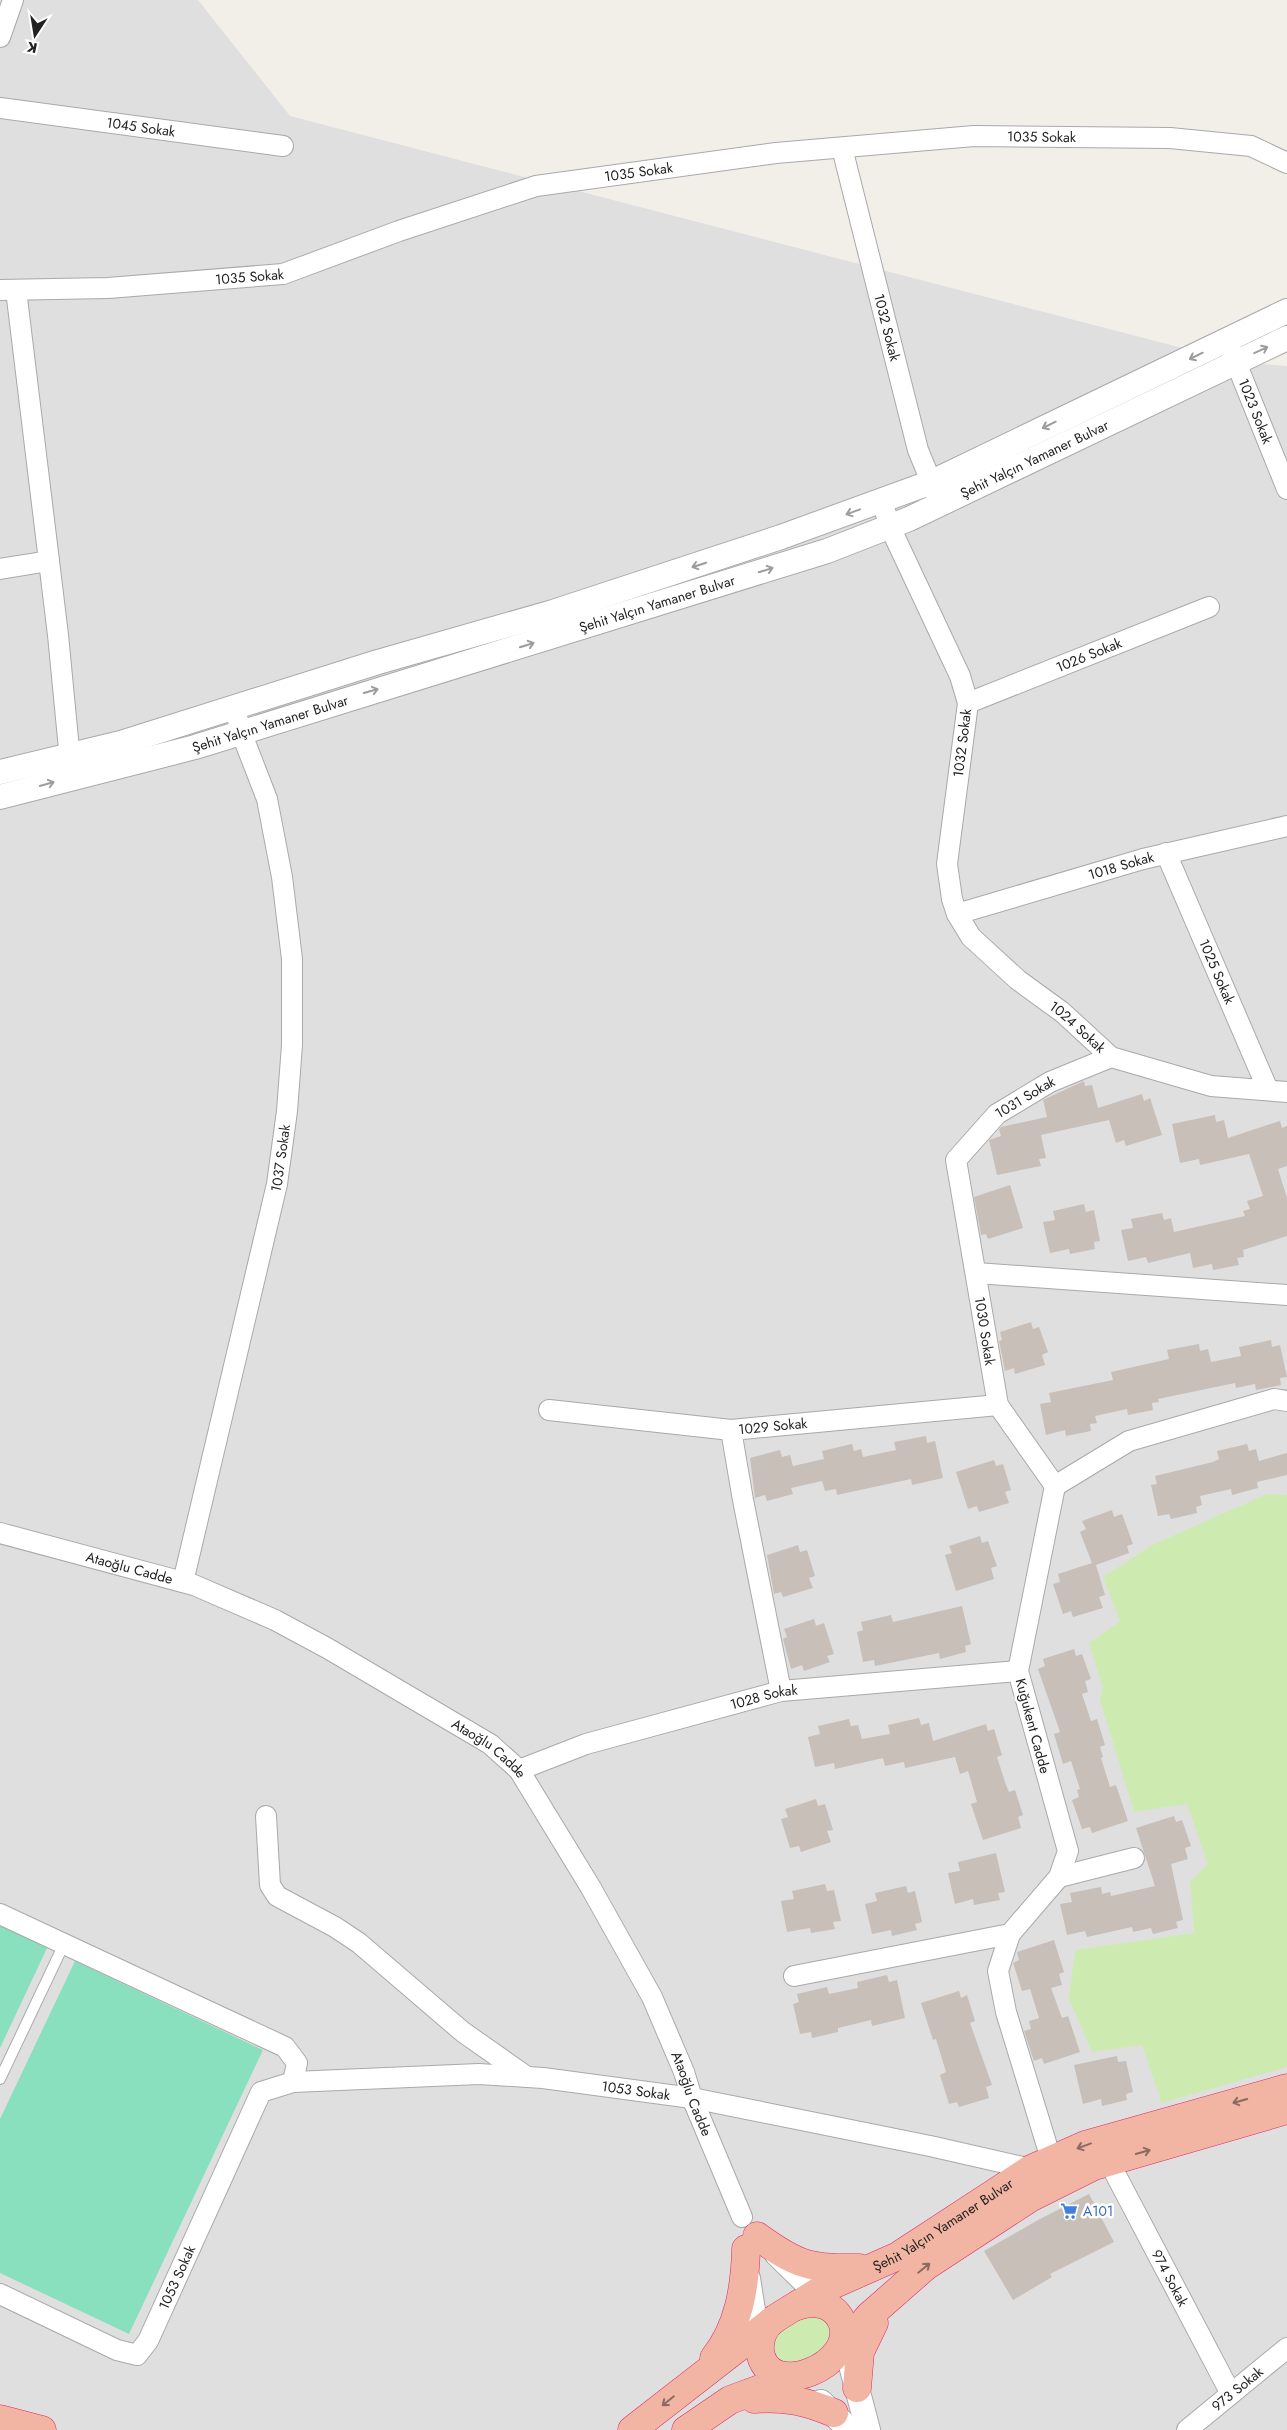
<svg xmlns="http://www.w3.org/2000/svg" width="1287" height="2430" font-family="Jost,sans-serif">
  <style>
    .residential { fill: #e0dfdf }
    .grass { fill: #cdebb0 }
    .pitch { fill: #88e0be }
    .building { fill: #c7bfb8 }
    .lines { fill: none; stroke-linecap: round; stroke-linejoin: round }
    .service-casing { stroke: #a9a9a9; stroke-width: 12 }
    .minor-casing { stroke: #a9a9a9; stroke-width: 22 }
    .tertiary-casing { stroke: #a9a9a9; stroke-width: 26 }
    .trunk-casing { stroke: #dc2a67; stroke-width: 29 }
    .service { stroke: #fff; stroke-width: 10 }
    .minor { stroke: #fff; stroke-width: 20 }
    .tertiary { stroke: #fff; stroke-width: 24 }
    .trunk { stroke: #f2b4a3; stroke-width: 28 }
    .oneway { stroke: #9c9c9c }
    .oneway2 { stroke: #8a6b62 }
    .labels { text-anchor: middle; stroke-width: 5; stroke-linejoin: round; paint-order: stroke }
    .street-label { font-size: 14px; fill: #222; stroke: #fff }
    .shop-label { font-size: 14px; fill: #366cbe; stroke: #fff; text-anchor: start }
  </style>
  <rect width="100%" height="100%" fill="#f2efe9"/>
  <!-- residential -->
  <polygon class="residential" points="0,0 198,0 290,116 1236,362 1287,366 1287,2430 0,2430"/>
  <!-- grass -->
  <g class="grass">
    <polygon points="1267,1494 1287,1495 1287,2067 1162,2103 1142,2045 1092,2052 1069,1999 1075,1950 1194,1933 1190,1881 1208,1864 1187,1804 1134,1812 1100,1700 1103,1688 1089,1643 1120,1621 1103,1577 1152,1545"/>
    <path d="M817,2316L827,2323L831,2334L824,2349L799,2364C795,2363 789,2363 784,2362C780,2360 777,2357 776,2353C768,2331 800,2318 817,2316Z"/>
  </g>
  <!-- pitch -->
  <g class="pitch">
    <polygon points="0,1923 48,1946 0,2048"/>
    <polygon points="75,1961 263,2050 129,2334 0,2273 0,2119"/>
  </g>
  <!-- building -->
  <g class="building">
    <polygon points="1084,1081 1085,1086 1092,1085 1098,1108 1142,1094 1144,1101 1150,1098 1162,1135 1126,1146 1124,1140 1116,1143 1109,1120 1041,1135 1046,1158 1039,1159 1041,1166 997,1175 989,1140 1001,1136 999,1130 1001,1127 1047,1117 1043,1100"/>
    <polygon points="1215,1115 1216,1122 1224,1120 1228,1138 1280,1121 1282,1128 1287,1126 1287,1166 1278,1169 1287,1198 1287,1236 1243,1250 1244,1257 1237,1258 1239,1265 1213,1270 1212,1264 1193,1268 1190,1253 1148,1263 1146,1257 1128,1261 1121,1230 1133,1228 1131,1219 1162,1213 1164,1220 1171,1218 1174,1232 1245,1216 1243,1211 1250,1209 1247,1201 1263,1196 1249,1154 1200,1165 1199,1159 1180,1163 1172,1124"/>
    <polygon points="1010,1185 1023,1228 988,1239 986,1234 981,1235 974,1197"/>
    <polygon points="1084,1204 1086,1212 1094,1210 1100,1241 1094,1242 1095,1249 1070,1254 1069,1249 1050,1253 1043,1222 1055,1220 1053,1211"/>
    <polygon points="1031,1322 1033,1329 1039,1327 1048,1352 1042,1355 1045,1365 1015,1374 1014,1368 1005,1371 999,1341 1002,1340 1000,1332"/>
    <polygon points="1271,1340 1272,1347 1280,1345 1287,1377 1280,1378 1281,1385 1256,1390 1255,1384 1236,1388 1235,1383 1158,1399 1159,1402 1152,1403 1153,1410 1128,1415 1127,1409 1095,1416 1097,1423 1090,1424 1091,1431 1066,1436 1065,1430 1046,1435 1040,1404 1051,1402 1049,1393 1113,1380 1111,1372 1169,1359 1167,1350 1199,1344 1200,1351 1208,1349 1211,1362 1241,1356 1239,1347"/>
    <polygon points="926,1436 927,1443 935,1441 943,1478 912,1485 911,1479 837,1495 836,1489 825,1491 822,1481 791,1488 793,1494 767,1501 765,1495 755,1498 750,1458 780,1450 782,1457 790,1455 793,1466 824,1459 822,1451 852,1444 854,1451 861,1449 863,1457 896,1450 894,1442"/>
    <polygon points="1247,1444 1249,1451 1256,1449 1259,1461 1287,1453 1287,1475 1257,1482 1258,1488 1232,1495 1231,1489 1200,1496 1202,1505 1196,1507 1197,1513 1171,1519 1169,1514 1158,1516 1151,1485 1157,1484 1155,1476 1213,1462 1219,1459 1217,1451"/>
    <polygon points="994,1460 996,1466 1003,1464 1011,1490 1005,1492 1009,1503 979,1512 977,1506 968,1509 956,1472"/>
    <polygon points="1112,1510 1114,1517 1122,1514 1133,1544 1127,1546 1129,1553 1096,1565 1105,1595 1099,1597 1103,1608 1073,1617 1071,1611 1063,1614 1053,1584 1060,1582 1058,1574 1092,1563 1080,1532 1086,1529 1082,1521"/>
    <polygon points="980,1536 982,1543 988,1541 997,1566 991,1568 994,1579 956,1591 945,1555 952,1553 949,1546"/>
    <polygon points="798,1545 800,1552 807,1550 815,1576 809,1578 813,1588 783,1597 781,1592 774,1594 767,1555"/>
    <polygon points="962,1606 971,1644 965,1646 966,1652 940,1659 939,1653 875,1666 874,1660 863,1662 857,1632 863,1630 861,1622 891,1615 893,1622"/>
    <polygon points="814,1619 816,1626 824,1623 834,1654 827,1656 830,1662 804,1671 802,1665 791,1669 783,1639 787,1637 784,1629"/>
    <polygon points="1074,1649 1076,1656 1082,1654 1091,1679 1085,1681 1088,1692 1082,1694 1091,1721 1097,1719 1105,1745 1100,1747 1103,1757 1101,1758 1110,1787 1116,1785 1128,1821 1092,1833 1090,1827 1082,1829 1072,1800 1079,1797 1077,1790 1080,1789 1071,1761 1063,1764 1054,1734 1060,1732 1038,1669 1045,1666 1043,1659"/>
    <polygon points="919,1718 921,1725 929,1723 933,1741 986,1724 988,1731 994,1729 1002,1755 997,1757 1006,1785 1009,1792 1015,1790 1023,1815 1018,1817 1021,1828 983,1840 971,1804 977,1802 968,1771 960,1774 955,1757 905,1768 904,1762 885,1766 883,1758 835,1769 834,1763 815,1767 808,1737 820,1734 818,1726 849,1719 851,1726 858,1725 862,1739 890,1734 888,1725"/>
    <polygon points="816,1799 818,1806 825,1804 833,1830 827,1831 831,1842 801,1852 799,1846 790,1848 781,1819 788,1817 785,1809"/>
    <polygon points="1174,1816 1176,1822 1182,1820 1191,1846 1185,1848 1188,1859 1171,1864 1183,1920 1176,1922 1178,1928 1153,1934 1151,1928 1133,1932 1132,1927 1087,1937 1085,1931 1067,1935 1060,1904 1072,1902 1070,1893 1101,1887 1102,1894 1110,1892 1111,1896 1155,1886 1136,1828"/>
    <polygon points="996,1853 1005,1892 998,1893 1000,1900 974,1905 973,1899 955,1904 948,1873 960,1871 958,1862"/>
    <polygon points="825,1884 827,1891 834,1890 841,1921 833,1922 835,1929 811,1933 810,1928 787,1932 781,1901 794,1899 792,1891"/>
    <polygon points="906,1886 908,1893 915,1891 922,1922 915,1924 917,1930 892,1936 891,1930 872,1934 865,1904 877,1901 875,1893"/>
    <polygon points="1054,1940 1064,1972 1059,1974 1062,1985 1051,1988 1062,2018 1068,2016 1080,2052 1044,2064 1042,2058 1034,2061 1024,2031 1031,2029 1029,2021 1039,2018 1030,1989 1022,1991 1013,1963 1019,1960 1017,1952"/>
    <polygon points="887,1975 889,1982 897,1980 905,2018 872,2026 871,2020 838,2028 838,2032 812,2038 811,2032 800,2034 793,2004 799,2002 797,1994 827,1987 829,1994 858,1988 857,1982"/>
    <polygon points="959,1991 961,1998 967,1995 975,2021 970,2023 992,2085 986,2087 989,2098 959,2107 957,2102 949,2104 940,2075 946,2072 936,2039 933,2040 921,2003"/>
    <polygon points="1117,2056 1118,2062 1126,2061 1133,2092 1126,2094 1127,2100 1102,2106 1101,2099 1083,2104 1074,2065"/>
    <polygon points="1089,2194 1114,2242 1050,2274 1052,2277 1013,2300 984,2251 1038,2220"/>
  </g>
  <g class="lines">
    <!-- service casing -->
    <g class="service-casing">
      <polyline id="service" points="0,2079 64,1944"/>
    </g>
    <!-- minor casing -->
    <g class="minor-casing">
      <g id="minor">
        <polyline points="0,37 13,0"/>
        <path id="s1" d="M0,108L283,146"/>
        <path id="s2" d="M842,148L918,450L937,496"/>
        <path id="s3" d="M0,290L108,288L283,274L399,231L536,186L776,153L974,136L1170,138L1251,146L1287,163"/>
        <polyline points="16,290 58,635 71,770"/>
        <path id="s4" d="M1231,350L1287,489"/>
        <path id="s5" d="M882,501L890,527L960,676L968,703L947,864L952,899L957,914L971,937L1018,980L1062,1012L1111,1057L1211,1086L1287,1092"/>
        <polyline points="0,569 49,561"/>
        <path id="s6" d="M968,703L1209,607"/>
        <path id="s7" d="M1166,853L1268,1090"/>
        <path id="s8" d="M957,914L1143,859L1287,826"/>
        <polyline points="976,1273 1287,1295"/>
        <path id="s9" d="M549,1410L731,1430L998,1405"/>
        <polyline points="731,1430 743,1500 781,1691"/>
        <path id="s10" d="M1055,1486L998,1405L956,1160L997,1114L1050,1082L1111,1057"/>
        <path id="s11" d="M0,1533L194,1585L275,1620L327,1648L490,1744L519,1770L591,1888L652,1997L684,2072L692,2098L742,2217"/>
        <path id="s12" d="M183,1582L277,1184L287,1111L292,1045V959L282,877L267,799L241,732L235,709"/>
        <path id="s13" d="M519,1770L586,1744L781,1691L1018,1671"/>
        <polyline points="266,1816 270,1885 277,1896 335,1927 359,1943 463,2032 527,2077"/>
        <polyline points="1059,1877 1134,1858"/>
        <polyline points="0,1914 285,2047 297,2063 293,2082"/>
        <polyline points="794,1976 1010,1934"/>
        <polyline points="1051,2159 1006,2012 998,1971 1010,1934 1059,1877 1068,1851 1018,1671 1055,1486 1129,1441 1274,1399 1287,1401"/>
        <path id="s14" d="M1109,2162L1231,2394"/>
        <polyline points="775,2255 824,2303"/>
        <polyline points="750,2278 760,2342"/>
        <path id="s15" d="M0,2294L117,2350L137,2355L148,2341L261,2092L293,2082L479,2074L543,2078L692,2098L930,2146L1031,2169"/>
        <path id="s16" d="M1187,2430L1287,2348"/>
      </g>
    </g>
    <!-- tertiary casing -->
    <g class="tertiary-casing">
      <g id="tertiary">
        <polyline points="0,772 121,743 378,662 553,612 781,537 932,482 1287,311"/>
        <path id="s17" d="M0,797L195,747L827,551L909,519L1287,338"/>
        <polyline points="852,2369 868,2430"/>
        <polyline points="821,2402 850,2430"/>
      </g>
    </g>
    <!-- trunk casing -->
    <g class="trunk-casing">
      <g id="trunk">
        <path d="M757,2236C797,2265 810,2269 859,2268"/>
        <path d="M773,2320C763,2328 759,2338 760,2351C767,2403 859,2365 842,2322C834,2303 814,2300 797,2306"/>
        <polyline points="839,2351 869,2316 926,2266 1030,2198 1094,2166 1287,2110"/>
        <path d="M714,2358C739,2327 745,2287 746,2249"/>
        <polyline points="857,2388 860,2352 874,2323"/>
        <path d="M754,2399C786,2397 805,2401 834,2413"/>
        <polyline points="0,2419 42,2430"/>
        <path id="s18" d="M632,2430L776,2318L821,2290L898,2256L1031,2169L1085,2145L1287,2088"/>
        <polyline points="686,2430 730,2400 792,2377"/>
      </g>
    </g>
    <!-- service -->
    <use href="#service" class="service"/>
    <!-- minor -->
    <use href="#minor" class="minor"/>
    <!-- tertiary -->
    <use href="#tertiary" class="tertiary"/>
    <!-- trunk -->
    <use href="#trunk" class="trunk"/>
  </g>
  <!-- one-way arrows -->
  <defs><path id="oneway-shaft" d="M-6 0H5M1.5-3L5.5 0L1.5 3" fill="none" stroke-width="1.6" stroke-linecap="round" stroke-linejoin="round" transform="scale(1.25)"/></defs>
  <g class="oneway">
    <use href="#oneway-shaft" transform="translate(1261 350) rotate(-25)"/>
    <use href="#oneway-shaft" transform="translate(1196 356) rotate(154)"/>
    <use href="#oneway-shaft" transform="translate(1049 425) rotate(154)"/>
    <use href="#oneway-shaft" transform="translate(853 512) rotate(160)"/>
    <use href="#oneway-shaft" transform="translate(699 565) rotate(162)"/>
    <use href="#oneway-shaft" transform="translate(766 570) rotate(-17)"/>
    <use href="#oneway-shaft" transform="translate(527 645) rotate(-17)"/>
    <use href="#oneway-shaft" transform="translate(371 691) rotate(-16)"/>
    <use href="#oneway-shaft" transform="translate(47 784) rotate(-16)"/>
  </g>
  <g class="oneway2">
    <use href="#oneway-shaft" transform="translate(1240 2101) rotate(164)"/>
    <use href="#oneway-shaft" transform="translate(1084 2146) rotate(160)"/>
    <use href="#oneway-shaft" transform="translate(1143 2152) rotate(-16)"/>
    <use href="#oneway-shaft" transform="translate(924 2268) rotate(-39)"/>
    <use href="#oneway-shaft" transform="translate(668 2401) rotate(141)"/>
  </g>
  <!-- icons -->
  <defs>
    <g id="supermarket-bare" transform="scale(1.35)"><path d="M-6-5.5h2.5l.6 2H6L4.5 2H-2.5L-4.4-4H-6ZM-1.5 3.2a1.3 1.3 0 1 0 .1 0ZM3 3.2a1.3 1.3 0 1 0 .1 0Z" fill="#3f7fe0" stroke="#fff" stroke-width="2.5" paint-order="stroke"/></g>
  </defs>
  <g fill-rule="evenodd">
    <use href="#supermarket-bare" x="1069" y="2211"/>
  </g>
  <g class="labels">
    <!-- street labels -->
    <g class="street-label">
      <text dy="5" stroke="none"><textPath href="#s1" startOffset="142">1045 Sokak</textPath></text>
      <text dy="5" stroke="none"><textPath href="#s3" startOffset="1060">1035 Sokak</textPath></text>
      <text dy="5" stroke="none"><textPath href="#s3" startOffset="655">1035 Sokak</textPath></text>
      <text dy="5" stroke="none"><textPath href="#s3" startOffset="250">1035 Sokak</textPath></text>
      <text dy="5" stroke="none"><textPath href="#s2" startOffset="185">1032 Sokak</textPath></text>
      <text dy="5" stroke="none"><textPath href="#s4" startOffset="66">1023 Sokak</textPath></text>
      <text dy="5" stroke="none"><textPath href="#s17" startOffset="1090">Şehit Yalçın Yamaner Bulvar</textPath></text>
      <text dy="5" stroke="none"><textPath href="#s17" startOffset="685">Şehit Yalçın Yamaner Bulvar</textPath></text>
      <text dy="5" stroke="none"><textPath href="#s6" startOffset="130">1026 Sokak</textPath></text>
      <text dy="5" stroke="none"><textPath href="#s17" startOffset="280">Şehit Yalçın Yamaner Bulvar</textPath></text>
      <text transform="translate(962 743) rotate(-83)" y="5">1032 Sokak</text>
      <text dy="5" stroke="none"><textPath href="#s8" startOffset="171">1018 Sokak</textPath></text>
      <text dy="5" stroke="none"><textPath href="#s7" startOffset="129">1025 Sokak</textPath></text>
      <text dy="5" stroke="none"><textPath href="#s5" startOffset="600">1024 Sokak</textPath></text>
      <text dy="5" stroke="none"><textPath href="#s10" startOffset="442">1031 Sokak</textPath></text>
      <text dy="5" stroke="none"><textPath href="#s12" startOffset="435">1037 Sokak</textPath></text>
      <text transform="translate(985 1331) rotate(81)" y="5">1030 Sokak</text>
      <text dy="5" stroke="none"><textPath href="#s9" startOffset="225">1029 Sokak</textPath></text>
      <text dy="5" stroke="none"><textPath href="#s11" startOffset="134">Ataoğlu Cadde</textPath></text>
      <text dy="5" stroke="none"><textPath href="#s13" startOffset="256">1028 Sokak</textPath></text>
      <text transform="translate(1033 1726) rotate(75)" y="5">Kuğukent Cadde</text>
      <text dy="5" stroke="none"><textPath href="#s11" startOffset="539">Ataoğlu Cadde</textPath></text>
      <text dy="5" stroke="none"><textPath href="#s15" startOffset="819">1053 Sokak</textPath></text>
      <text dy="5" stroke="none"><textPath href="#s11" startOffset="944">Ataoğlu Cadde</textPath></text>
      <text dy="5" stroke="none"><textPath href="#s18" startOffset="374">Şehit Yalçın Yamaner Bulvar</textPath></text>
      <text dy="5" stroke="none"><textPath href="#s15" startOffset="238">1053 Sokak</textPath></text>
      <text dy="5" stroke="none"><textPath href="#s14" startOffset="131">974 Sokak</textPath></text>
      <text dy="5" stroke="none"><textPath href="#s16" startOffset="65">973 Sokak</textPath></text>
    </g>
    <!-- shop labels -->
    <g class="shop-label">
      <text x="1083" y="2216">A101</text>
    </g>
  </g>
  <!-- north arrow -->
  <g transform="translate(35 35) rotate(192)" stroke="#ffffff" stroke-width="4" paint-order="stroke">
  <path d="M0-4L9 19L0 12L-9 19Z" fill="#222222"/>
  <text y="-8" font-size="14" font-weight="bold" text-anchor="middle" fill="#222222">K</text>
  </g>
</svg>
